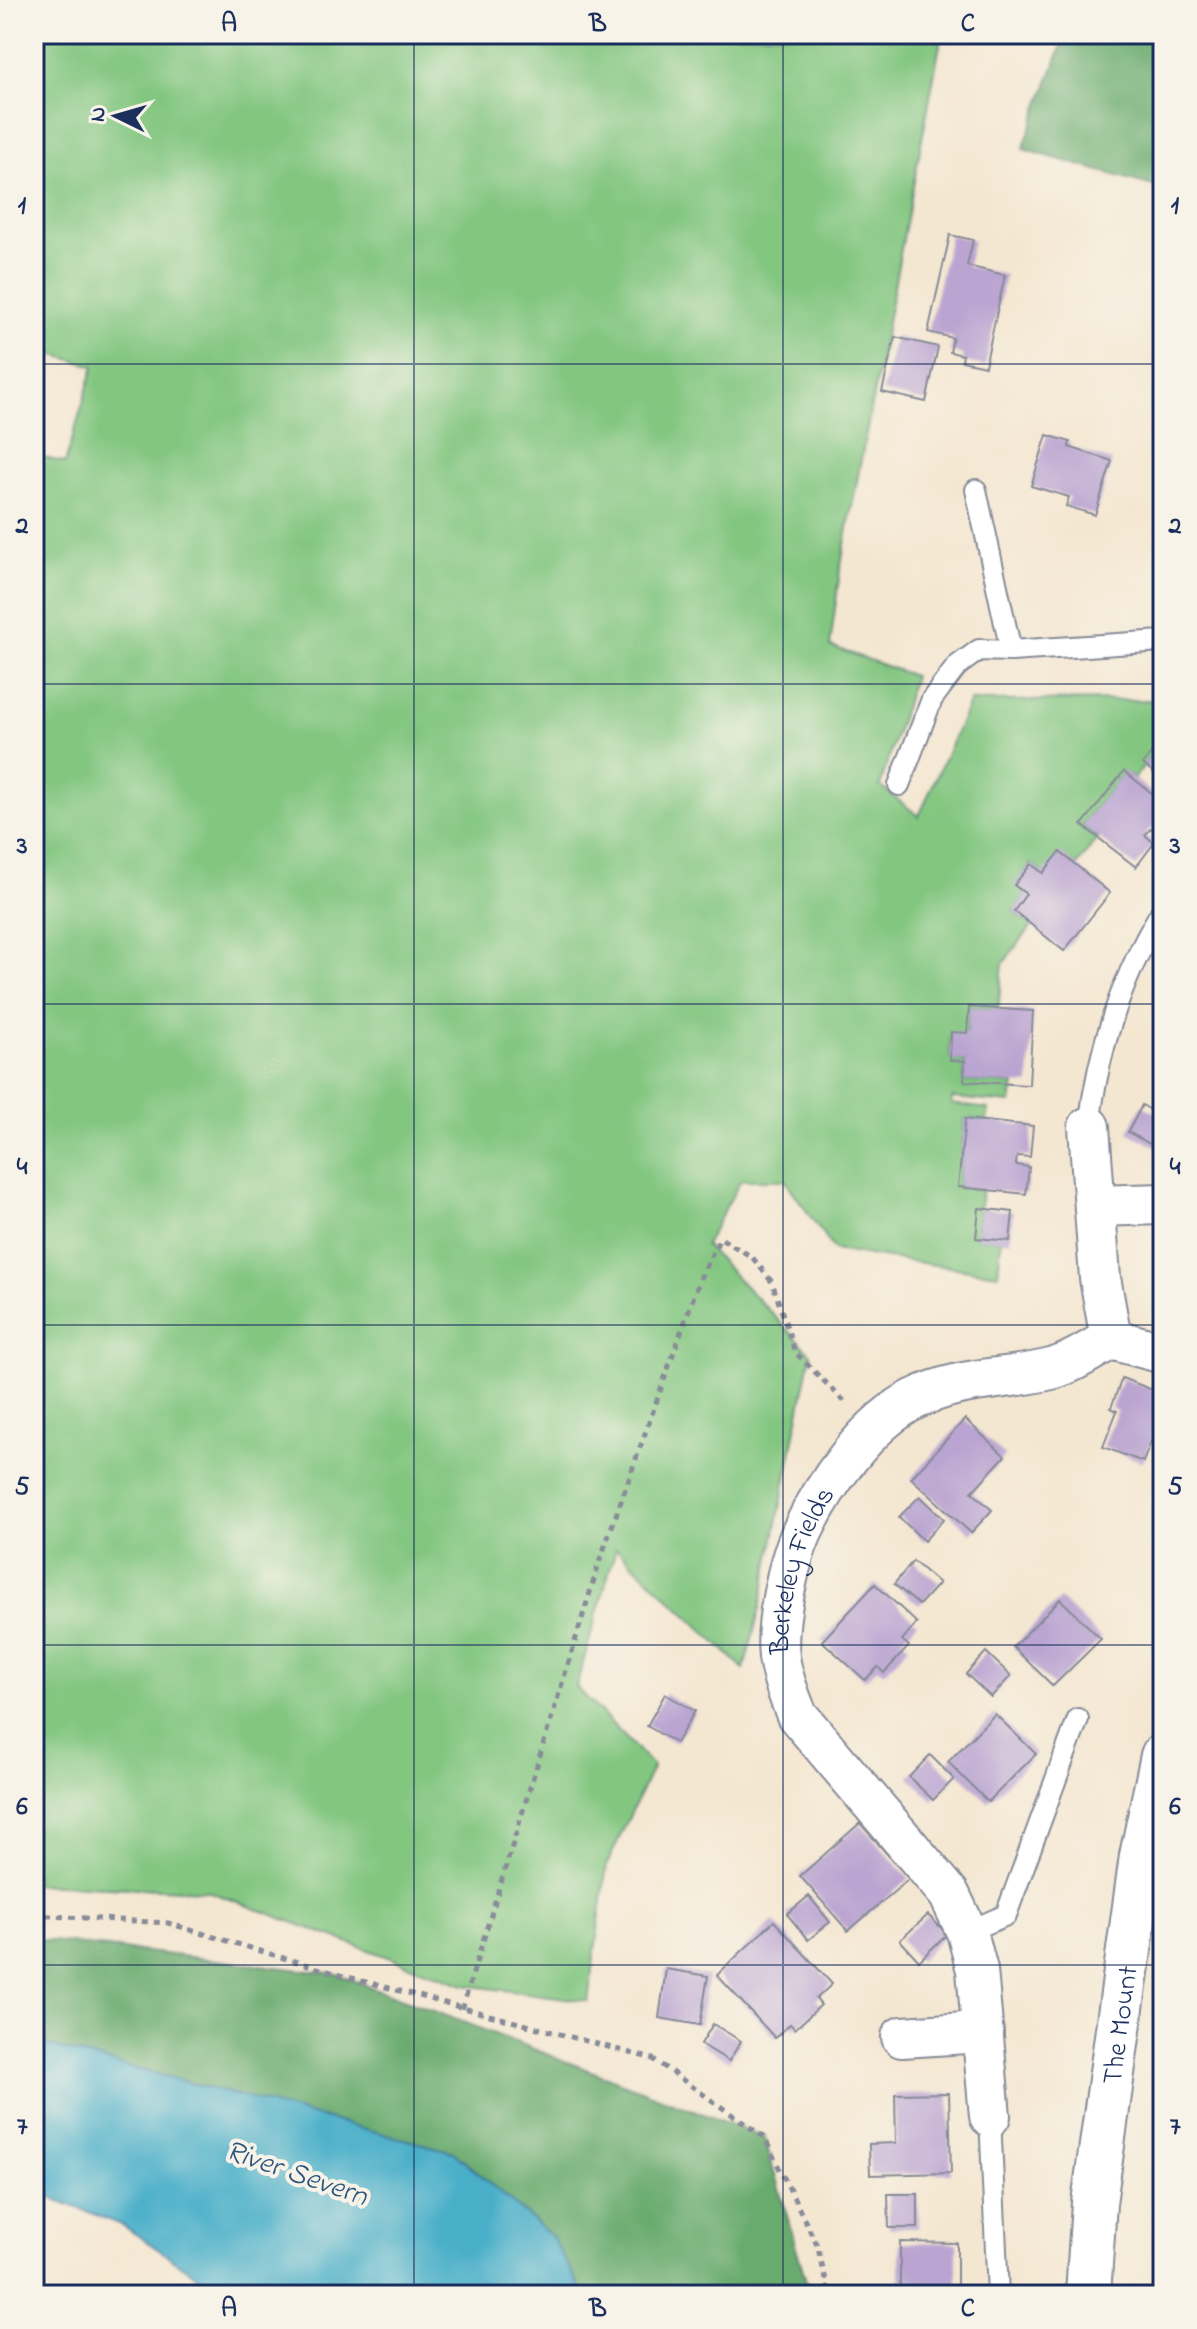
<svg xmlns="http://www.w3.org/2000/svg" width="1197" height="2329" font-family="'Indie Flower',sans-serif">
  <style>
    .green { fill: #82c680; stroke: #4e7a6f; stroke-width: 2 }
    .forest { fill: #69ab6e; stroke: #426d66; stroke-width: 2 }
    .water { fill: #49afc9; stroke: #326f94; stroke-width: 2 }
    .building { fill: #baa4d1 }
    .lines { fill: none; stroke-linecap: round; stroke-linejoin: round }
    .service-casing { stroke: #888b98; stroke-width: 24 }
    .minor-casing { stroke: #888b98; stroke-width: 44 }
    .primary-casing { stroke: #888b98; stroke-width: 48 }
    .path { stroke: #888b98; stroke-width: 5; stroke-dasharray: 6 6; stroke-linecap: butt }
    .service { stroke: #fff; stroke-width: 20 }
    .minor { stroke: #fff; stroke-width: 40 }
    .primary { stroke: #fff; stroke-width: 44 }
    .grid { fill: none; stroke: #1b2f5e; stroke-width: 2; stroke-opacity: 0.55 }
    .labels { text-anchor: middle; stroke-width: 8; stroke-linejoin: round; paint-order: stroke }
    .street-label { font-size: 28px; fill: #1b2f5e; stroke: #f7f3e8 }
    .water-label { font-size: 30px; font-style: italic; fill: #29557e; stroke: #f7f3e8 }
    .neatline { fill: none; stroke: #1b2f5e; stroke-width: 3 }
    .grid-label { font-size: 26px; text-anchor: middle; font-weight: bold; fill: #1b2f5e }
  </style>
  <rect width="100%" height="100%" fill="#f7f3e8"/>
  <filter id="ink" filterUnits="userSpaceOnUse"><feTurbulence type="fractalNoise" baseFrequency=".0125" numOctaves="2"/><feDisplacementMap in="SourceGraphic" scale="16" xChannelSelector="R" yChannelSelector="G"/><feConvolveMatrix kernelMatrix="1 2 1 2 8 2 1 2 1" color-interpolation-filters="sRGB"/></filter>
  <filter id="wash" filterUnits="userSpaceOnUse"><feTurbulence type="fractalNoise" baseFrequency=".006" numOctaves="4" result="noise"/><feDisplacementMap in="SourceGraphic" scale="32" xChannelSelector="R" yChannelSelector="G"/><feGaussianBlur stdDeviation="1.8" result="paint"/><feColorMatrix in="noise" values="0 0 0 0 0 0 0 0 0 0 0 0 0 0 0 0 0 1.4 0 .05"/><feComposite in="paint" operator="in"/></filter>
  <g filter="url(#wash)">
    <rect width="100%" height="100%" fill="#f4e7d1"/>
    <!-- green -->
    <polygon class="green" points="34,34 942,34 840,570 830,646 914,676 880,786 919,816 970,701 1163,700 1163,738 1134,779 1124,772 1082,825 1097,838 1077,866 1043,873 1031,864 1015,885 1026,894 1014,911 1032,926 1003,964 998,1009 969,1007 967,1033 951,1033 950,1059 965,1061 964,1081 1014,1084 1011,1103 952,1098 951,1104 989,1109 987,1121 965,1119 958,1187 982,1189 976,1237 1001,1240 998,1274 834,1250 785,1180 741,1180 705,1245 811,1354 760,1608 744,1669 616,1548 576,1687 653,1766 607,1864 588,2001 464,1985 208,1891 34,1884 34,455 65,463 94,366 34,349"/>
    <!-- forest -->
    <g class="forest">
      <polygon points="1066,34 1098,41 1100,34 1163,34 1163,189 1023,149"/>
      <polygon points="34,1939 337,1974 764,2137 810,2295 584,2295 552,2237 453,2152 34,2042"/>
    </g>
    <!-- water -->
    <polygon class="water" points="34,2042 453,2152 552,2237 584,2295 226,2295 122,2225 34,2191"/>
    <g id="blocks">
      <!-- building -->
      <g class="building">
        <polygon points="950,235 973,240 967,266 1005,275 985,366 962,361 963,355 950,352 953,338 928,332"/>
        <polygon points="895,337 938,347 926,402 882,392"/>
        <polygon points="1047,435 1070,442 1069,447 1112,461 1095,515 1066,506 1069,497 1031,486"/>
        <polygon points="1161,741 1163,742 1163,780 1143,764"/>
        <polygon points="1124,771 1163,802 1163,832 1161,835 1151,828 1145,835 1154,843 1136,867 1082,825"/>
        <polygon points="1060,852 1110,893 1064,951 1014,911 1026,894 1014,885 1031,864 1043,873"/>
        <polygon points="969,1007 1033,1011 1029,1085 964,1081 965,1061 950,1060 951,1032 967,1033"/>
        <polygon points="1142,1105 1163,1117 1163,1137 1157,1148 1128,1132"/>
        <polygon points="965,1119 1033,1126 1030,1157 1017,1156 1016,1165 1029,1167 1026,1194 958,1187"/>
        <polygon points="979,1208 1013,1212 1010,1241 976,1238"/>
        <polygon points="1122,1378 1163,1394 1163,1423 1161,1428 1157,1426 1143,1462 1103,1447 1117,1411 1111,1408"/>
        <polygon points="965,1419 1005,1456 972,1492 992,1510 971,1533 911,1478"/>
        <polygon points="920,1496 944,1519 924,1541 899,1517"/>
        <polygon points="913,1561 939,1583 919,1605 894,1584"/>
        <polygon points="875,1584 917,1623 902,1640 909,1646 884,1673 878,1667 865,1680 822,1641"/>
        <polygon points="1060,1599 1101,1639 1053,1686 1013,1647"/>
        <polygon points="986,1652 1011,1676 991,1697 966,1674"/>
        <polygon points="665,1694 695,1711 676,1743 647,1726"/>
        <polygon points="995,1714 1036,1754 988,1802 948,1762"/>
        <polygon points="930,1755 954,1779 933,1800 909,1777"/>
        <polygon points="860,1823 909,1879 848,1931 800,1876"/>
        <polygon points="809,1896 830,1922 808,1940 787,1914"/>
        <polygon points="928,1915 947,1934 919,1961 900,1940"/>
        <polygon points="774,1921 832,1984 816,1999 821,2005 795,2029 790,2024 775,2038 717,1975"/>
        <polygon points="666,1969 708,1976 700,2025 659,2018"/>
        <polygon points="713,2024 741,2041 729,2061 701,2044"/>
        <polygon points="949,2093 951,2173 870,2175 869,2144 896,2143 895,2094"/>
        <polygon points="888,2194 918,2194 918,2228 889,2228"/>
        <polygon points="900,2242 957,2243 957,2295 900,2295"/>
      </g>
    </g>
  </g>
  <g filter="url(#ink)">
    <use href="#blocks" fill-opacity="0" stroke="#888b98" stroke-width="2"/>
    <g class="lines">
      <!-- service casing -->
      <g class="service-casing">
        <g id="service">
          <polyline points="976,490 1011,651 1163,641"/>
          <polyline points="899,785 932,699 957,666 979,650 1011,651"/>
          <path d="M1089,1127C1098,1049 1122,976 1163,909"/>
          <polyline points="967,1932 1006,1915 1078,1719"/>
          <polyline points="990,2116 998,2295"/>
        </g>
      </g>
      <!-- minor casing -->
      <g class="minor-casing">
        <g id="minor">
          <polyline points="1089,1127 1100,1278 1111,1339"/>
          <polyline points="1095,1206 1163,1204"/>
          <polyline points="902,2037 983,2032"/>
          <path id="s1" d="M990,2116L977,1970L967,1932L949,1894L797,1715C789,1696 782,1678 779,1657C775,1624 788,1563 802,1532C824,1485 868,1422 915,1399C962,1376 1003,1381 1051,1369C1072,1364 1092,1349 1111,1339L1163,1353"/>
        </g>
      </g>
      <!-- primary casing -->
      <g class="primary-casing">
        <g id="primary">
          <path id="s2" d="M1088,2295L1094,2203L1142,1856L1163,1756"/>
        </g>
      </g>
      <!-- path -->
      <g class="path">
        <polyline points="34,1915 168,1923 337,1974 653,2059 764,2137 817,2245 830,2295"/>
        <polyline points="462,2009 600,1560 701,1276 720,1238 752,1257 772,1282 795,1352 845,1402"/>
      </g>
      <!-- service -->
      <use href="#service" class="service"/>
      <!-- minor -->
      <use href="#minor" class="minor"/>
      <!-- primary -->
      <use href="#primary" class="primary"/>
    </g>
  </g>
  <!-- grid -->
  <path class="grid" d="M414,34V2295M783,34V2295M34,364H1163M34,684H1163M34,1004H1163M34,1325H1163M34,1645H1163M34,1965H1163"/>
  <g class="labels">
    <!-- street labels -->
    <g class="street-label">
      <text dy="10" stroke="none"><textPath href="#s1" startOffset="614">Berkeley Fields</textPath></text>
      <text dy="10" stroke="none"><textPath href="#s2" startOffset="272">The Mount</textPath></text>
    </g>
    <!-- water labels -->
    <g class="water-label">
      <text transform="translate(297 2172) rotate(19)" y="10">River Severn</text>
    </g>
  </g>
  <!-- margin -->
  <rect width="1197" height="2329" fill="none" stroke="#f7f3e8" stroke-width="88"/>
  <!-- north arrow -->
  <g transform="translate(116 116) rotate(275)" stroke="#f7f3e8" stroke-width="6" paint-order="stroke">
  <path d="M0-6L14 30L0 20L-14 30Z" fill="#1b2f5e"/>
  <text y="-12" font-size="22" font-weight="bold" text-anchor="middle" fill="#1b2f5e">N</text>
  </g>
  <rect x="44" y="44" width="1109" height="2241" class="neatline"/>
  <g class="grid-label">
    <text x="229" y="31">A</text>
    <text x="598" y="31">B</text>
    <text x="968" y="31">C</text>
    <text x="22" y="213">1</text>
    <text x="1175" y="213">1</text>
    <text x="22" y="533">2</text>
    <text x="1175" y="533">2</text>
    <text x="22" y="853">3</text>
    <text x="1175" y="853">3</text>
    <text x="22" y="1174">4</text>
    <text x="1175" y="1174">4</text>
    <text x="22" y="1494">5</text>
    <text x="1175" y="1494">5</text>
    <text x="22" y="1814">6</text>
    <text x="1175" y="1814">6</text>
    <text x="22" y="2134">7</text>
    <text x="1175" y="2134">7</text>
    <text x="229" y="2316">A</text>
    <text x="598" y="2316">B</text>
    <text x="968" y="2316">C</text>
  </g>
</svg>
